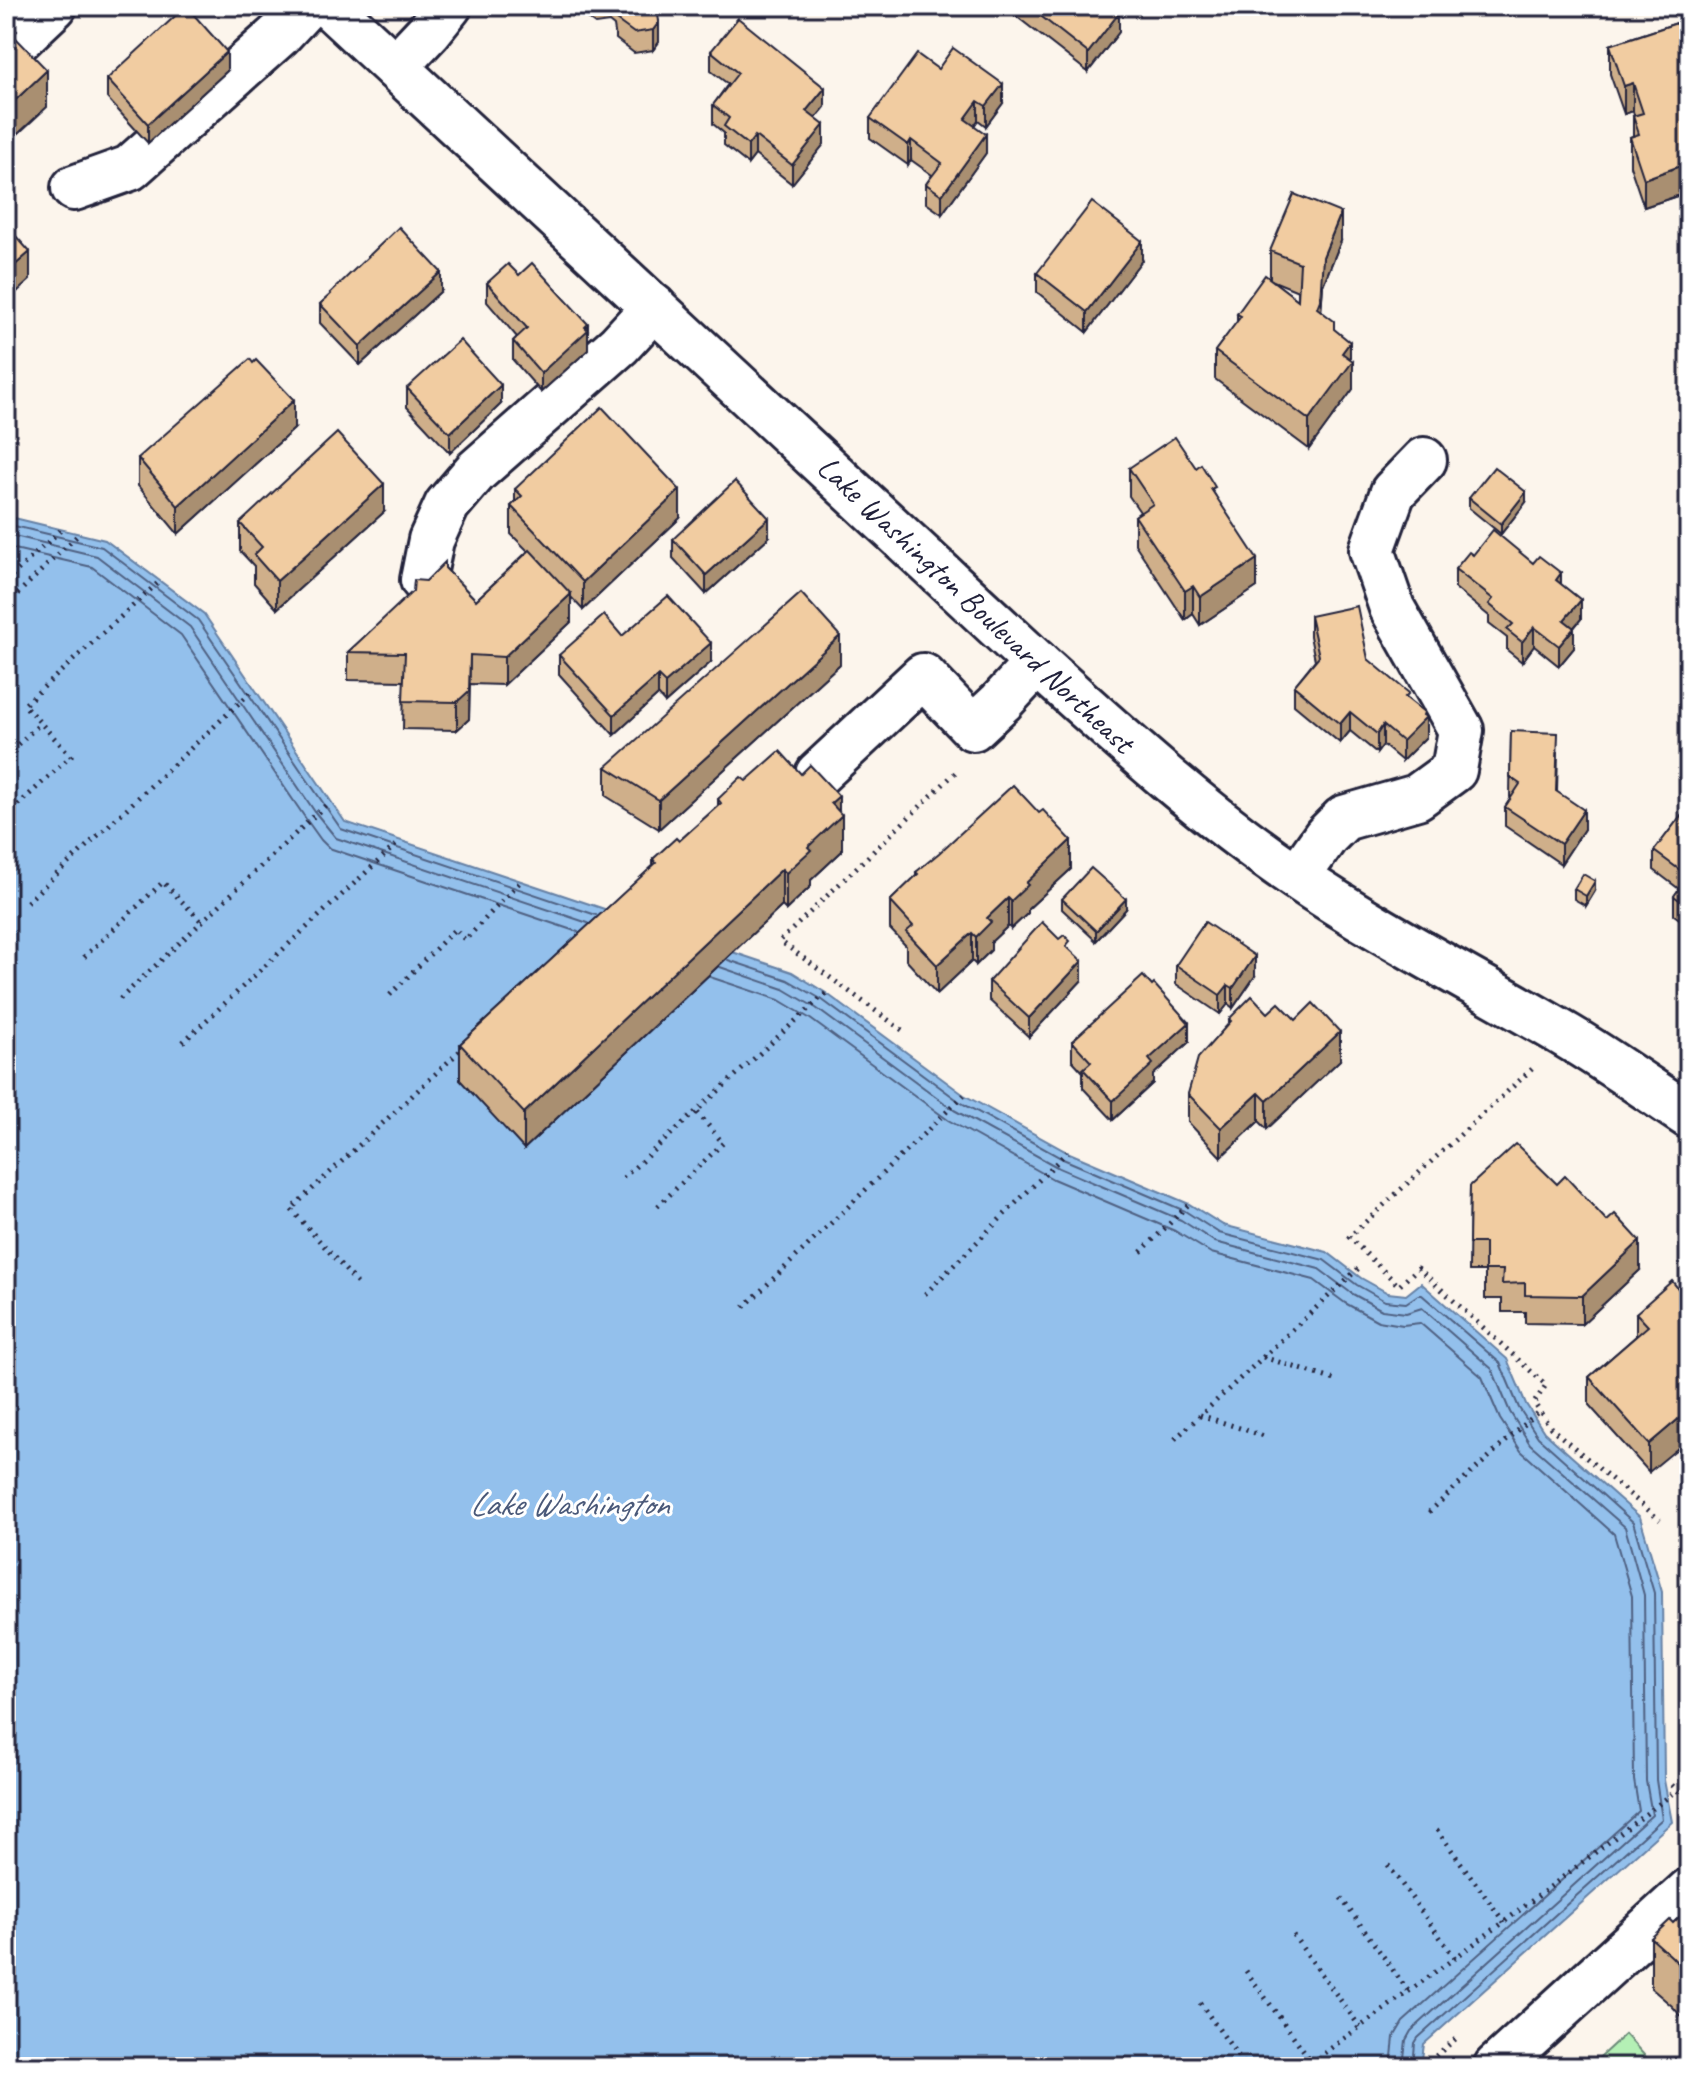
<svg xmlns="http://www.w3.org/2000/svg" width="1695" height="2073" font-family="Caveat,sans-serif">
  <style>
    .green { fill: #b4f0b5; stroke: #6b8978; stroke-width: 2 }
    .water { fill: #93c0ec; stroke: #6681a5; stroke-width: 2 }
    .lines { fill: none; stroke-linecap: round; stroke-linejoin: round }
    .shore { stroke: #4f6182; stroke-width: 2 }
    .minor-casing { stroke: #22223b; stroke-width: 50 }
    .major-casing { stroke: #22223b; stroke-width: 50 }
    .path { stroke: #22223b; stroke-width: 5; stroke-dasharray: 2 6; stroke-linecap: butt }
    .minor { stroke: #fff; stroke-width: 44 }
    .major { stroke: #fff; stroke-width: 44 }
    .wall { fill: #cfaf8a; stroke: #22223b; stroke-width: 2; fill-rule: evenodd }
    .shaded-wall { fill: #a98f71; stroke: #22223b; stroke-width: 2 }
    .building { fill: #f1cca1; stroke: #22223b; stroke-width: 2 }
    .labels { text-anchor: middle; stroke-width: 6; stroke-linejoin: round; paint-order: stroke }
    .street-label { font-size: 32px; fill: #22223b; stroke: #fff }
    .water-label { font-size: 34px; font-style: italic; fill: #4a5979; stroke: #fff }
  </style>
  <rect width="100%" height="100%" fill="#fcf5ec"/>
  <filter id="ink" filterUnits="userSpaceOnUse"><feTurbulence type="fractalNoise" baseFrequency=".0125" numOctaves="2"/><feDisplacementMap in="SourceGraphic" scale="16" xChannelSelector="R" yChannelSelector="G"/><feConvolveMatrix kernelMatrix="1 2 1 2 8 2 1 2 1" color-interpolation-filters="sRGB"/></filter>
  <g filter="url(#ink)">
    <!-- green -->
    <polygon class="green" points="1625,2034 1655,2067 1589,2067"/>
    <!-- water -->
    <polygon class="water" points="6,516 105,540 204,614 345,822 792,972 826,993 964,1095 1067,1152 1189,1204 1223,1225 1327,1252 1361,1278 1388,1293 1406,1295 1421,1283 1507,1359 1526,1404 1544,1432 1640,1517 1662,1592 1664,1780 1672,1822 1424,2044 1421,2067 6,2067"/>
    <g class="lines">
      <!-- shore -->
      <g class="shore">
        <polyline points="6,524 102,547 198,620 341,829 596,915"/>
        <polyline points="6,534 97,556 190,627 315,812 336,838 588,923"/>
        <polyline points="6,547 92,567 181,635 306,819 321,840 329,848 578,932"/>
        <polyline points="728,960 788,980 821,999 960,1102 1063,1159 1185,1211 1219,1233 1324,1260 1357,1285 1385,1301 1406,1303 1418,1295 1422,1295 1500,1363 1519,1408 1538,1437 1633,1522 1654,1593 1656,1780 1662,1819 1418,2038 1415,2043 1413,2067"/>
        <polyline points="720,967 784,989 816,1008 954,1110 1059,1168 1181,1220 1215,1242 1319,1269 1351,1293 1382,1310 1406,1313 1422,1308 1492,1369 1510,1412 1530,1444 1625,1527 1644,1595 1646,1781 1652,1815 1411,2031 1406,2040 1403,2067"/>
        <polyline points="710,977 779,1000 809,1018 948,1120 1053,1179 1175,1231 1211,1253 1314,1280 1345,1303 1378,1321 1403,1325 1420,1323 1482,1377 1500,1419 1521,1451 1614,1534 1632,1596 1634,1780 1639,1811 1403,2022 1394,2037 1391,2067"/>
      </g>
      <!-- minor casing -->
      <g class="minor-casing">
        <g id="minor">
          <polyline points="19,39 54,6"/>
          <polyline points="395,67 429,31 449,6"/>
          <polyline points="74,188 130,168 280,34 306,6"/>
          <polyline points="423,580 431,540 447,505 476,471 619,345 654,307"/>
          <polyline points="818,774 923,676 973,728 1001,702 1037,663"/>
          <polyline points="1297,877 1326,836 1344,818 1417,797 1454,770 1461,730 1392,608 1372,550 1393,492 1424,460"/>
          <polyline points="1496,2067 1689,1891"/>
        </g>
      </g>
      <!-- major casing -->
      <g class="major-casing">
        <path id="major" d="M329,6L1037,663C1120,738 1202,813 1295,876C1382,935 1476,982 1567,1036C1609,1061 1648,1089 1689,1116"/>
      </g>
      <!-- path -->
      <g class="path">
        <polyline points="6,581 62,529"/>
        <polyline points="6,605 80,533"/>
        <polyline points="6,755 41,723"/>
        <polyline points="6,816 71,756 24,705 160,581"/>
        <polyline points="27,902 254,689"/>
        <polyline points="84,957 163,882 202,922"/>
        <polyline points="390,995 455,929 465,940 521,881"/>
        <polyline points="120,999 330,801"/>
        <polyline points="902,1030 780,941 957,771"/>
        <polyline points="183,1042 400,841"/>
        <polyline points="1532,1069 1349,1237 1399,1286 1418,1268 1546,1385 1534,1403 1551,1428 1660,1520"/>
        <polyline points="623,1178 826,993"/>
        <polyline points="658,1206 723,1143 696,1111"/>
        <polyline points="1141,1252 1189,1204"/>
        <polyline points="357,1283 291,1209 463,1048"/>
        <polyline points="925,1294 1067,1152"/>
        <polyline points="744,1307 964,1095"/>
        <polyline points="1263,1357 1338,1381"/>
        <polyline points="1200,1415 1267,1437"/>
        <polyline points="1175,1439 1361,1266"/>
        <polyline points="1429,1512 1539,1411"/>
        <polyline points="1672,1785 1689,1802"/>
        <polyline points="1437,1830 1504,1922"/>
        <polyline points="1388,1865 1455,1958"/>
        <polyline points="1341,1898 1409,1992"/>
        <polyline points="1293,1935 1360,2027"/>
        <polyline points="1246,1971 1312,2062"/>
        <polyline points="1200,2003 1246,2067"/>
        <polyline points="1305,2067 1504,1922 1672,1794"/>
        <polyline points="1425,2067 1425,2065 1459,2036"/>
      </g>
      <!-- minor -->
      <use href="#minor" class="minor"/>
      <!-- major -->
      <use href="#major" class="major"/>
    </g>
    <!-- wall -->
    <g class="wall">
      <polygon points="579,6 658,6 657,8 659,42 653,50 634,53 616,39 614,26 609,22 595,24 580,13"/>
      <polygon points="1003,6 1111,6 1119,32 1088,72"/>
      <polygon points="1689,19 1683,202 1680,195 1644,207 1630,166 1630,137 1633,136 1633,116 1634,115 1633,111 1624,114 1610,74 1610,45"/>
      <polygon points="711,51 825,107 816,118 824,144 792,184 755,155 748,164 724,145 724,133 713,124 713,105 728,84 711,71"/>
      <polygon points="938,69 1003,103 986,126 978,120 974,126 986,153 942,214 926,203 926,184 932,175 911,160 908,165 870,138 870,118"/>
      <polygon points="227,71 148,143 107,98 107,79"/>
      <path d="M1341,241L1323,285L1321,312L1334,329L1350,359L1353,389L1309,449L1215,379V351L1237,322V314L1270,279V251ZM1271,280L1298,291V300Z"/>
      <polygon points="1142,260 1087,332 1037,292 1037,273"/>
      <polygon points="519,275 588,330 588,350 541,392 513,360 513,341 517,337 487,302 487,283"/>
      <polygon points="441,291 360,365 320,323 320,304 330,295 330,293"/>
      <polygon points="407,388 501,404 450,453 407,407"/>
      <polygon points="294,429 178,534 138,486 138,458"/>
      <polygon points="1129,468 1196,468 1215,495 1257,587 1200,625 1193,614 1185,620 1135,544 1135,516 1140,512 1129,496"/>
      <polygon points="515,489 680,518 583,610 571,597 571,622 504,685 470,684 469,719 457,730 403,729 404,681 348,680 348,652 426,581 445,568 476,600 528,551 511,534 511,506 515,503"/>
      <polygon points="1469,498 1526,502 1501,534 1469,508"/>
      <polygon points="384,512 277,609 254,583 254,566 240,551 240,523"/>
      <polygon points="769,537 706,594 673,558 673,539"/>
      <polygon points="1473,555 1561,584 1581,619 1574,628 1574,648 1559,666 1534,646 1522,662 1507,650 1507,638 1489,624 1489,616 1455,588 1455,569"/>
      <polygon points="1310,616 1368,659 1424,716 1426,737 1402,761 1383,745 1377,753 1350,731 1340,743 1294,705 1294,686 1315,660 1310,636"/>
      <polygon points="622,636 711,662 665,703 658,695 614,735 559,674 559,655"/>
      <polygon points="840,664 659,829 606,796 606,767"/>
      <polygon points="1511,731 1558,752 1557,792 1584,829 1561,864 1505,826 1505,807 1511,798 1510,797"/>
      <polygon points="746,781 839,812 842,851 811,880 811,886 786,910 782,906 524,1149 460,1080 460,1044 653,866 653,859 679,841 718,806 718,799"/>
      <polygon points="1689,805 1689,926 1674,915 1674,896 1679,889 1654,870 1654,851"/>
      <polygon points="1039,813 1071,869 1028,909 1028,913 1011,929 1008,926 991,942 991,950 976,965 972,961 937,994 906,960 906,946 890,929 890,901 916,876 916,872"/>
      <polygon points="1574,889 1595,891 1586,906 1574,899"/>
      <polygon points="1062,899 1126,909 1096,941 1062,909"/>
      <polygon points="1070,950 1082,980 1029,1037 989,1000 989,981"/>
      <polygon points="1176,965 1255,976 1233,1008 1228,1004 1220,1014 1176,984"/>
      <polygon points="1268,1013 1340,1060 1267,1129 1259,1121 1221,1157 1188,1122 1188,1094 1229,1023 1229,1019"/>
      <polygon points="1072,1041 1189,1042 1153,1075 1153,1083 1113,1120 1083,1088 1083,1072 1072,1060"/>
      <polygon points="1470,1186 1640,1270 1582,1324 1525,1323 1525,1312 1502,1312 1502,1299 1485,1299 1485,1271 1469,1271"/>
      <polygon points="1681,1292 1649,1472 1589,1405 1589,1377 1636,1336 1636,1313"/>
      <polygon points="1689,1908 1689,2025 1672,2006 1651,1988 1651,1938 1673,1923"/>
    </g>
    <!-- shaded-wall -->
    <g class="shaded-wall">
      <polygon points="10,12 10,49 6,53 6,16"/>
      <polygon points="1119,13 1119,32 1088,72 1088,53"/>
      <polygon points="659,22 659,42 653,50 653,30"/>
      <polygon points="227,52 227,71 148,143 148,124"/>
      <polygon points="47,70 47,107 6,145 6,109"/>
      <polygon points="1633,83 1633,111 1624,114 1624,86"/>
      <polygon points="1003,84 1003,103 986,126 986,106"/>
      <polygon points="825,88 825,107 806,130 806,111"/>
      <polygon points="978,101 978,120 965,138 965,119"/>
      <polygon points="824,125 824,144 792,184 792,165"/>
      <polygon points="986,134 986,153 942,214 942,195"/>
      <polygon points="755,136 755,155 748,164 748,145"/>
      <polygon points="911,140 911,160 908,165 908,145"/>
      <polygon points="1680,166 1680,195 1644,207 1644,179"/>
      <polygon points="1689,172 1689,200 1683,202 1683,174"/>
      <polygon points="1341,213 1341,241 1323,285 1320,328 1317,308 1323,257"/>
      <polygon points="1142,241 1142,260 1087,332 1087,312"/>
      <polygon points="30,252 30,280 6,302 6,273"/>
      <polygon points="441,272 441,291 360,365 360,346"/>
      <polygon points="588,324 588,350 541,392 541,373"/>
      <polygon points="1350,342 1350,363 1353,361 1353,389 1309,449 1309,420 1342,353"/>
      <polygon points="501,385 501,404 450,453 450,433"/>
      <polygon points="294,400 294,429 178,534 178,506"/>
      <polygon points="384,484 384,512 277,609 277,581"/>
      <polygon points="680,490 680,518 583,610 583,582"/>
      <polygon points="1526,492 1526,502 1501,534 1501,524"/>
      <polygon points="769,518 769,537 706,594 706,575"/>
      <polygon points="1257,559 1257,587 1200,625 1200,597"/>
      <polygon points="1561,573 1561,593 1556,580"/>
      <polygon points="1193,586 1193,614 1185,620 1185,591"/>
      <polygon points="571,594 571,622 504,685 504,657"/>
      <polygon points="1581,600 1581,619 1564,639 1564,620"/>
      <polygon points="1534,627 1534,646 1522,662 1522,642"/>
      <polygon points="1574,628 1574,648 1559,666 1559,646"/>
      <polygon points="840,636 840,664 659,829 659,800"/>
      <polygon points="711,643 711,662 665,703 665,683"/>
      <polygon points="470,655 469,719 457,730 457,702"/>
      <polygon points="658,676 658,695 614,735 614,715"/>
      <polygon points="1350,712 1350,731 1340,743 1340,724"/>
      <polygon points="1424,712 1424,719 1426,717 1426,737 1402,761 1402,741"/>
      <polygon points="1383,725 1383,745 1377,753 1377,734"/>
      <polygon points="839,796 839,818 842,815 842,851 811,880 811,886 786,910 786,873 808,847 831,803"/>
      <polygon points="1584,810 1584,829 1561,864 1561,844"/>
      <polygon points="1071,840 1071,869 1028,909 1028,913 1011,929 1011,901 1026,883"/>
      <polygon points="782,869 782,906 524,1149 524,1113"/>
      <polygon points="1595,881 1595,891 1586,906 1586,896"/>
      <polygon points="1008,898 1008,926 991,942 991,950 976,965 976,937 987,918"/>
      <polygon points="1126,899 1126,909 1096,941 1096,931"/>
      <polygon points="972,933 972,961 937,994 937,965"/>
      <polygon points="1255,956 1255,976 1233,1008 1233,988"/>
      <polygon points="1082,961 1082,980 1029,1037 1029,1018"/>
      <polygon points="1228,985 1228,1004 1220,1014 1220,995"/>
      <polygon points="1189,1023 1189,1042 1153,1075 1153,1083 1113,1120 1113,1101 1149,1059"/>
      <polygon points="1340,1032 1340,1060 1267,1129 1267,1101"/>
      <polygon points="1259,1093 1259,1121 1221,1157 1221,1128"/>
      <polygon points="1640,1241 1640,1270 1582,1324 1582,1296"/>
      <polygon points="1689,1410 1689,1439 1649,1472 1649,1444"/>
    </g>
    <!-- building -->
    <g class="building">
      <polygon points="186,6 227,52 148,124 107,79"/>
      <polygon points="613,6 657,6 659,22 653,30 634,33 616,20"/>
      <polygon points="1028,6 1111,6 1119,13 1088,53"/>
      <polygon points="738,18 825,88 806,111 824,125 792,165 755,136 748,145 724,126 729,118 713,105 738,73 711,51"/>
      <polygon points="1689,19 1689,172 1683,174 1680,166 1644,179 1630,137 1639,134 1633,116 1643,113 1633,83 1624,86 1610,45"/>
      <polygon points="6,20 17,31 13,35 47,70 6,109"/>
      <polygon points="953,48 1003,84 986,106 978,101 965,119 986,134 942,195 926,184 942,163 911,140 908,145 870,118 917,54 938,69"/>
      <polygon points="1294,194 1341,213 1323,257 1320,300 1317,308 1334,321 1334,329 1350,342 1342,353 1353,361 1309,420 1215,351 1241,316 1237,314 1265,275 1298,300 1300,263 1270,251"/>
      <polygon points="1092,202 1142,241 1087,312 1037,273"/>
      <polygon points="6,225 30,252 6,273"/>
      <polygon points="399,227 441,272 360,346 320,304 331,294 330,293"/>
      <polygon points="532,263 588,324 585,327 588,330 541,373 513,341 527,328 487,283 508,264 519,275"/>
      <polygon points="460,340 501,385 450,433 407,388"/>
      <polygon points="250,359 253,363 256,360 294,400 178,506 138,458"/>
      <polygon points="602,407 680,490 583,582 511,506 522,496 515,489"/>
      <polygon points="337,433 384,484 277,581 254,555 262,547 240,523"/>
      <polygon points="1175,437 1196,468 1201,464 1215,487 1211,489 1257,559 1200,597 1193,586 1185,591 1135,516 1153,504 1129,468"/>
      <polygon points="1494,467 1526,492 1501,524 1469,498"/>
      <polygon points="735,481 769,518 706,575 673,539"/>
      <polygon points="1493,530 1533,563 1539,556 1561,573 1556,580 1581,600 1564,620 1574,628 1559,646 1534,627 1522,642 1507,630 1513,624 1489,604 1493,599 1455,569 1469,552 1473,555"/>
      <polygon points="530,550 571,594 504,657 470,655 469,691 457,702 403,701 405,653 348,652 413,591 414,580 426,581 445,562 445,568 476,600"/>
      <polygon points="801,593 840,636 659,800 606,767"/>
      <polygon points="668,596 711,643 665,683 658,676 614,715 559,655 604,615 622,636"/>
      <polygon points="1357,606 1368,659 1409,693 1405,697 1424,712 1423,715 1426,717 1402,741 1383,725 1377,734 1350,712 1340,724 1294,686 1319,656 1310,616"/>
      <polygon points="1511,731 1558,733 1556,791 1584,810 1561,844 1505,807 1520,784 1510,777"/>
      <polygon points="780,751 801,774 810,765 839,796 831,803 842,815 808,847 811,850 786,873 782,869 524,1113 460,1044 656,863 653,859 676,838 679,841 721,803 718,799 741,777 746,781"/>
      <polygon points="1013,785 1039,813 1043,810 1071,840 1026,883 1028,885 1011,901 1008,898 987,918 991,922 976,937 972,933 937,965 906,932 913,926 890,901 918,874 916,872 939,853"/>
      <polygon points="1689,805 1689,907 1674,896 1688,876 1654,851"/>
      <polygon points="1091,868 1126,899 1096,931 1062,899"/>
      <polygon points="1583,874 1595,881 1586,896 1574,889"/>
      <polygon points="1042,922 1059,939 1064,935 1070,941 1066,946 1082,961 1029,1018 989,981"/>
      <polygon points="1205,922 1255,956 1233,988 1228,985 1220,995 1176,965"/>
      <polygon points="1143,976 1152,986 1154,984 1189,1023 1149,1059 1153,1064 1113,1101 1083,1069 1091,1062 1072,1041"/>
      <polygon points="1252,996 1268,1013 1279,1003 1296,1020 1313,1003 1340,1032 1267,1101 1259,1093 1221,1128 1188,1094 1198,1058 1231,1021 1229,1019"/>
      <polygon points="1516,1144 1557,1184 1565,1176 1607,1221 1615,1214 1640,1241 1582,1296 1525,1295 1525,1283 1502,1284 1503,1270 1485,1270 1485,1243 1469,1243 1470,1186"/>
      <polygon points="1672,1281 1681,1292 1689,1285 1689,1410 1649,1444 1589,1377 1648,1326 1636,1313"/>
      <polygon points="1689,1908 1689,1976 1672,1957 1651,1938 1670,1920 1673,1923"/>
    </g>
  </g>
  <g class="labels">
    <!-- street labels -->
    <g class="street-label">
      <text transform="translate(976 604) rotate(43)" y="11">Lake Washington Boulevard Northeast</text>
    </g>
    <!-- water labels -->
    <g class="water-label">
      <text x="569" y="1515">Lake Washington</text>
    </g>
  </g>
  <!-- margin -->
  <rect width="1695" height="2073" fill="none" stroke="#fff" stroke-width="32"/>
  <rect x="16" y="16" width="1663" height="2041" fill="none" stroke="#22223b" stroke-width="3" filter="url(#ink)"/>
</svg>
